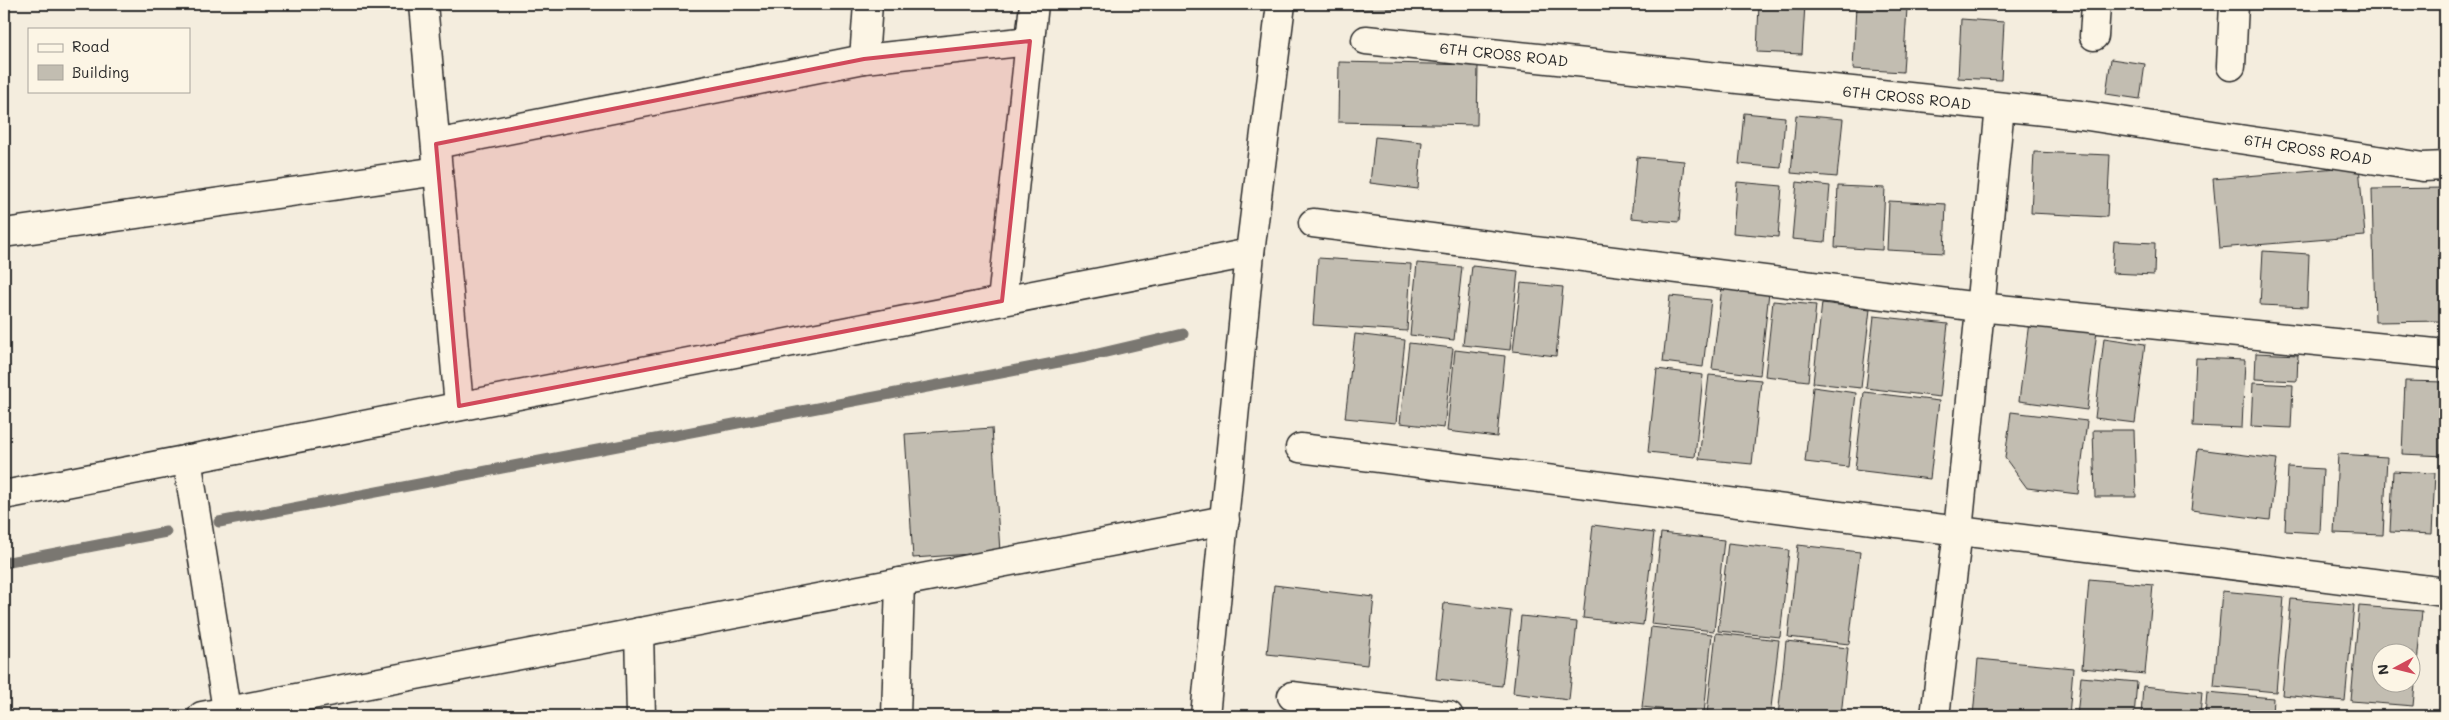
<svg xmlns="http://www.w3.org/2000/svg" width="2449" height="720" font-family="Mali,sans-serif">
  <style>
    .lines { fill: none; stroke-linecap: round; stroke-linejoin: round }
    .stream { stroke: #7a7771; stroke-width: 11 }
    .building { fill: #c2bdb1; stroke: #2b2b2b; fill-rule: evenodd }
    .street-casing { stroke: #2b2b2b; stroke-width: 31 }
    .street { stroke: #fcf5e5; stroke-width: 28 }
    .marked { fill: #d1495b; fill-opacity: 0.2; stroke: #d1495b; stroke-width: 4; stroke-linejoin: round }
    .labels { text-anchor: middle; stroke-width: 5; stroke-linejoin: round; paint-order: stroke }
    .street-label { font-size: 15px; fill: #2b2b2b; stroke: #fcf5e5 }
  </style>
  <rect width="100%" height="100%" fill="#f4edde"/>
  <filter id="ink" filterUnits="userSpaceOnUse"><feTurbulence type="fractalNoise" baseFrequency=".02" numOctaves="2"/><feDisplacementMap in="SourceGraphic" scale="10" xChannelSelector="R" yChannelSelector="G"/><feConvolveMatrix kernelMatrix="1 2 1 2 8 2 1 2 1" color-interpolation-filters="sRGB"/></filter>
  <g filter="url(#ink)">
    <g class="lines">
      <!-- stream -->
      <g class="stream">
        <polyline points="219,522 1085,357 1183,334"/>
        <polyline points="4,563 166,532"/>
      </g>
    </g>
    <!-- building -->
    <g class="building">
      <polygon points="1355,4 1430,4 1430,8 1355,10"/>
      <polygon points="1759,4 1805,4 1802,54 1757,52"/>
      <polygon points="1856,5 1907,8 1903,72 1853,69"/>
      <polygon points="1961,19 2004,22 2001,80 1958,78"/>
      <polygon points="2111,59 2145,64 2140,99 2106,94"/>
      <polygon points="1339,62 1478,65 1477,125 1338,122"/>
      <polygon points="1744,113 1785,117 1781,168 1739,164"/>
      <polygon points="1796,115 1843,119 1837,177 1791,173"/>
      <polygon points="1375,137 1422,142 1418,189 1370,183"/>
      <polygon points="2034,152 2110,155 2107,217 2031,213"/>
      <polygon points="1637,157 1684,161 1679,222 1631,218"/>
      <polygon points="2359,166 2365,236 2219,248 2213,179"/>
      <polygon points="1737,182 1782,186 1778,237 1733,233"/>
      <polygon points="1797,182 1830,186 1825,242 1792,239"/>
      <polygon points="1838,186 1885,188 1882,250 1835,247"/>
      <polygon points="2445,188 2445,321 2375,322 2372,189"/>
      <polygon points="1889,201 1946,204 1944,253 1887,250"/>
      <polygon points="2114,241 2155,243 2154,275 2112,273"/>
      <polygon points="2263,251 2309,254 2307,307 2260,305"/>
      <polygon points="1318,258 1411,264 1407,331 1313,325"/>
      <polygon points="1417,263 1462,267 1454,340 1410,335"/>
      <polygon points="1472,266 1518,271 1510,350 1463,345"/>
      <polygon points="1521,283 1563,287 1556,356 1513,351"/>
      <polygon points="1722,287 1769,292 1760,375 1712,369"/>
      <polygon points="1670,296 1711,300 1703,367 1663,362"/>
      <polygon points="1773,301 1816,305 1808,381 1765,376"/>
      <polygon points="1822,303 1870,309 1861,388 1813,383"/>
      <polygon points="1874,316 1948,324 1940,397 1866,388"/>
      <polygon points="2029,322 2097,331 2087,410 2019,401"/>
      <polygon points="1355,334 1405,340 1396,423 1345,418"/>
      <polygon points="2104,338 2145,344 2135,423 2095,418"/>
      <polygon points="1409,343 1453,348 1444,428 1400,423"/>
      <polygon points="1455,350 1505,356 1497,437 1447,431"/>
      <polygon points="2256,353 2298,355 2297,381 2255,379"/>
      <polygon points="2196,358 2245,360 2242,428 2193,426"/>
      <polygon points="1657,369 1703,375 1695,457 1648,452"/>
      <polygon points="1709,375 1761,380 1752,464 1699,459"/>
      <polygon points="2405,381 2445,382 2445,456 2402,454"/>
      <polygon points="2253,383 2293,385 2291,428 2251,426"/>
      <polygon points="1813,387 1856,393 1848,467 1805,462"/>
      <polygon points="1864,392 1939,401 1930,479 1855,470"/>
      <polygon points="2011,412 2087,421 2078,494 2027,488 2005,458"/>
      <polygon points="992,428 1000,552 913,558 905,434"/>
      <polygon points="2093,430 2134,430 2136,497 2095,497"/>
      <polygon points="2198,449 2277,459 2270,520 2191,510"/>
      <polygon points="2338,454 2387,457 2383,535 2334,533"/>
      <polygon points="2288,467 2323,469 2320,533 2285,531"/>
      <polygon points="2393,471 2435,473 2432,534 2390,532"/>
      <polygon points="1593,525 1654,533 1643,625 1583,618"/>
      <polygon points="1661,533 1724,540 1714,631 1651,624"/>
      <polygon points="1728,543 1789,550 1780,637 1718,631"/>
      <polygon points="1798,545 1860,552 1849,644 1788,637"/>
      <polygon points="2089,579 2153,585 2145,674 2082,668"/>
      <polygon points="1274,585 1374,597 1367,665 1267,654"/>
      <polygon points="2222,591 2284,597 2276,692 2214,686"/>
      <polygon points="2291,599 2354,605 2345,701 2282,695"/>
      <polygon points="1444,603 1511,611 1502,686 1436,679"/>
      <path d="M2359,606L2422,611L2413,706L2351,701ZM2382,652H2412V682H2382Z"/>
      <polygon points="1521,616 1577,622 1569,700 1513,693"/>
      <polygon points="1651,627 1712,634 1704,714 1642,707"/>
      <polygon points="1716,633 1779,640 1770,716 1707,714"/>
      <polygon points="1786,641 1848,648 1841,716 1778,716"/>
      <polygon points="1978,659 2073,668 2069,716 1973,716"/>
      <polygon points="2081,677 2137,682 2134,716 2077,716"/>
      <polygon points="2143,686 2202,692 2200,716 2141,716"/>
      <polygon points="2207,692 2273,698 2272,716 2205,716"/>
    </g>
    <g class="lines">
      <!-- street casing -->
      <g class="street-casing">
        <g id="street">
          <polyline points="423,4 459,406"/>
          <polyline points="2094,36 2096,4"/>
          <polyline points="1366,40 2081,115 2423,167 2445,166"/>
          <polyline points="864,59 868,4"/>
          <polyline points="2231,66 2234,4"/>
          <polyline points="436,144 864,59 1030,41"/>
          <polyline points="1313,223 1979,307 2445,354"/>
          <polyline points="4,233 438,171"/>
          <polyline points="1002,301 1034,4"/>
          <polyline points="1300,448 2445,592"/>
          <polyline points="187,459 228,716"/>
          <polyline points="4,495 1250,253"/>
          <polyline points="639,632 641,716"/>
          <polyline points="1292,696 1449,716"/>
          <polyline points="202,716 1225,520"/>
          <polyline points="896,716 900,582"/>
          <polyline points="1205,716 1250,253 1281,4"/>
          <polyline points="1935,716 1958,531 2000,107"/>
        </g>
      </g>
      <!-- street -->
      <use href="#street" class="street"/>
    </g>
  </g>
  <!-- marked area -->
  <path class="marked" d="M1030,41L1002,301L459,406L436,144L864,59Z"/>
  <g class="labels">
    <!-- street labels -->
    <g class="street-label">
      <text transform="translate(1504 55) rotate(6)" y="5">6TH CROSS ROAD</text>
      <text transform="translate(1907 98) rotate(6)" y="5">6TH CROSS ROAD</text>
      <text transform="translate(2308 150) rotate(9)" y="5">6TH CROSS ROAD</text>
    </g>
  </g>
  <!-- margin -->
  <rect width="2449" height="720" fill="none" stroke="#fcf5e5" stroke-width="20"/>
  <rect x="10" y="10" width="2429" height="700" fill="none" stroke="#2b2b2b" stroke-width="2" filter="url(#ink)"/>
  <!-- legend -->
  <rect x="28" y="28" width="162" height="65" fill="#fcf5e5" stroke="#a8a49b"/>
  <rect x="38" y="44" width="25" height="8" fill="#fcf5e5" stroke="#a8a49b"/>
  <text x="72" y="52" font-size="15" fill="#2b2b2b">Road</text>
  <rect x="38" y="65" width="25" height="15" fill="#c2bdb1" stroke="#a8a49b"/>
  <text x="72" y="78" font-size="15" fill="#2b2b2b">Building</text>
  <!-- north arrow -->
  <g transform="translate(2396 668) rotate(263)"><circle r="24" fill="#fcf5e5" stroke="#a8a49b"/>
  <path d="M0-4L9 19L0 12L-9 19Z" fill="#d1495b"/>
  <text y="-8" font-size="14" font-weight="bold" text-anchor="middle" fill="#2b2b2b">N</text>
  </g>
</svg>
